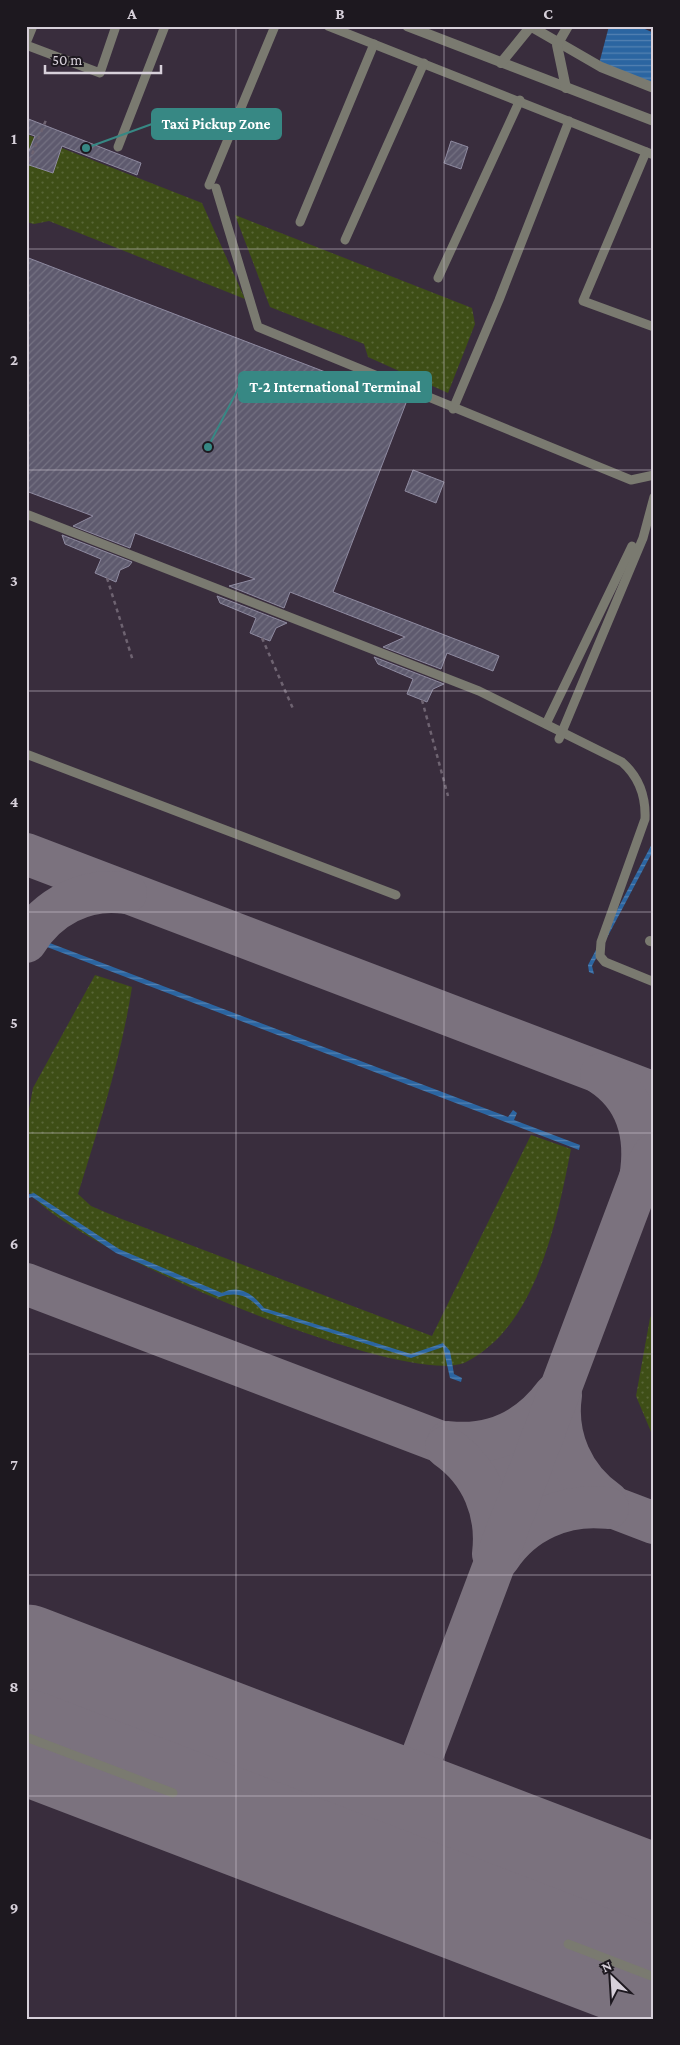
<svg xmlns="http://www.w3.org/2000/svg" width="680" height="2045" font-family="'Crimson Pro',serif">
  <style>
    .grass { fill: url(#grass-dots) }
    .water { fill: url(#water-rules) }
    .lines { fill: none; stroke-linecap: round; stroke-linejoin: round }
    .taxiway { stroke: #7b727e; stroke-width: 42 }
    .runway { stroke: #7b727e; stroke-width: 105 }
    .building { fill: url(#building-hatch); stroke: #8e8aa0 }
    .path { stroke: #6e6371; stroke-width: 2.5; stroke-dasharray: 4 4; stroke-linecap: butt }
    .service { stroke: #7a7a70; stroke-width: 9 }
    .minor { stroke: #7a7a70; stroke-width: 10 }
    .tertiary { stroke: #7a7a70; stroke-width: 10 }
    .tertiary-bridge { stroke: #7a7a70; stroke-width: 10 }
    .grid { fill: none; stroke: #d7d0da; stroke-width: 1; stroke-opacity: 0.55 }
    .leader { fill: none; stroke: #378884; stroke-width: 2 }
    .callout-dot { fill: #378884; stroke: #1d181f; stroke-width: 2 }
    .callout { fill: #378884; stroke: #378884; stroke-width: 2 }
    .callout-label { font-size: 15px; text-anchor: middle; font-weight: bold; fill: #fff }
    .neatline { fill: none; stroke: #d7d0da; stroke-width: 2 }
    .grid-label { font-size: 16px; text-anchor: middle; font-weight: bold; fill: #d7d0da }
  </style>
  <defs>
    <pattern id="grass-dots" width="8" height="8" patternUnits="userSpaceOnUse" patternTransform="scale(1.25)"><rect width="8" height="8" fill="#3e4e16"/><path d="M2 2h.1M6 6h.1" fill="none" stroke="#596637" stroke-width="1.8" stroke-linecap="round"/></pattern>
    <pattern id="water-rules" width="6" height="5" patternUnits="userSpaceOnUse" patternTransform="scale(1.25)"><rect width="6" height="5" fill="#2b65a1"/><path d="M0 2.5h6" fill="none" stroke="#5381b2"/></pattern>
    <pattern id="building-hatch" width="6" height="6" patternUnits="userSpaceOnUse" patternTransform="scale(1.25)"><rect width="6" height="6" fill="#5e5a6e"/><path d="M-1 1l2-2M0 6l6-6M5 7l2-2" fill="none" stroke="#747182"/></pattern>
  </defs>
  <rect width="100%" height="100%" fill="#392d3d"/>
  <!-- grass -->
  <g class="grass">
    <polygon points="26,134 202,203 245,299 49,221 34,224 26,222"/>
    <polygon points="235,215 472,308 475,324 448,393 368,357 364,344 270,307"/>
    <path d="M95,975L132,987C121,1058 99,1126 78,1194L91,1206L119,1218L432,1336L531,1135L571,1149C557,1220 537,1326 466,1362C408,1391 58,1244 26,1188V1125L33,1088Z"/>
    <polygon points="654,1311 654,1439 636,1396 650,1318"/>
  </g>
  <!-- water -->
  <g class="water">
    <polygon points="609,26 638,26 654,33 654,85 599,64"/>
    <polygon points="654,840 654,849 592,966 594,974 589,972 588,965"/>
    <polygon points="26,934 508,1117 513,1110 517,1113 514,1120 580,1145 579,1150 26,939"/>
    <path d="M34,1193L119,1249L222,1293C239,1284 253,1294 264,1308L411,1354L443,1343L450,1351L454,1374L462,1378L461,1382L450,1378L443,1347L411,1358L262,1311C249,1296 239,1291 219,1297L116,1253L32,1197L26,1199V1195Z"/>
  </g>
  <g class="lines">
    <!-- taxiway -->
    <g class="taxiway">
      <polyline points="26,854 654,1093"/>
      <path d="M26,942C47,907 85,887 126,893"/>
      <path d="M601,1074C638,1098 647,1138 640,1179"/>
      <polyline points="26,1284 654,1523"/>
      <path d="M561,1395C555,1437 573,1478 608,1502"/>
      <path d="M448,1442C492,1447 529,1429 555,1394"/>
      <path d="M446,1447C482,1472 498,1512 493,1554"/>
      <path d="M499,1558C523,1521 565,1503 608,1508"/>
      <path d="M173,1793C201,1804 228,1814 255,1825C275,1832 295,1843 317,1845C359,1851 390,1825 408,1790"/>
      <path d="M568,1944C544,1935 520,1926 497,1917C479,1910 460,1904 444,1894C414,1876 401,1837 404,1804L641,1175L654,1154"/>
    </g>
    <!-- runway -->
    <g class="runway">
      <polyline points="26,1657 654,1897"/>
      <polyline points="26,1742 654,1982"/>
    </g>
  </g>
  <!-- building -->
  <g class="building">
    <polygon points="26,118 141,163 137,175 62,146 53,173 26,164 26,158 35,136 26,133"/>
    <polygon points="451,141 468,147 461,169 444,163"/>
    <polygon points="26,257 406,403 333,592 499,656 493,671 447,653 441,669 383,647 405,637 290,592 284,608 229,586 255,579 135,533 130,548 73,526 93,516 26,491"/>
    <polygon points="413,470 444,482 436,503 405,491"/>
    <polygon points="62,535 132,562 129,566 120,570 116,582 95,573 101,559 65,544"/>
    <polygon points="217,596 287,623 276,628 270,641 262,638 250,633 256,618 220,603"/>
    <polygon points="374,657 444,684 433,689 427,702 407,694 413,679 378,664"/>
  </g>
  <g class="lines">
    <!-- path -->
    <g class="path">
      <polyline points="26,169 46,120"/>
      <polyline points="107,578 133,661"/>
      <polyline points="262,638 294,711"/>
      <polyline points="422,700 448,796"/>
    </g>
    <!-- service -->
    <g class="service">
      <polyline points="328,26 654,155"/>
      <polyline points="26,43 33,26"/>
      <polyline points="26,45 100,73 116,26"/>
      <polyline points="118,147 165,26"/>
      <polyline points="646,152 583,301 654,327"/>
      <polyline points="209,185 275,26"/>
      <polyline points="216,188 258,327 631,480 654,475"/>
      <polyline points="300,222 374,44"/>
      <polyline points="345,240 424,63"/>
      <polyline points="438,278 520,100"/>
      <polyline points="453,409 499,300 569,121"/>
      <path d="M26,514L479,691L622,762C639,777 646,796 645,819L601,942L600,956L605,962L654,982"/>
      <polyline points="546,724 632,546"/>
      <polyline points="559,739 643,538 654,497"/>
      <polyline points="26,754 396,895"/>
      <polyline points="26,1737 173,1793"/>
      <polyline points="568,1944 654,1977"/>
    </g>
    <!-- minor -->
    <g class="minor">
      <polyline points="530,26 601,67 654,88"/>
      <polyline points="650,941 654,942"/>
    </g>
    <!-- tertiary -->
    <polyline class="tertiary" points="407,26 654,121"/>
    <!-- tertiary-bridge -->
    <g class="tertiary-bridge">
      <polyline points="501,63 531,26"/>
      <polyline points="566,88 557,45 568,26"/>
    </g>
  </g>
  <!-- grid -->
  <path class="grid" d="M236,26V2019M444,26V2019M26,249H654M26,470H654M26,691H654M26,912H654M26,1133H654M26,1354H654M26,1575H654M26,1796H654"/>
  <!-- callouts -->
  <path class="leader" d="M86 148L152 124M208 447L239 387"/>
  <g class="callout-dot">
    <circle cx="86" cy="148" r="5"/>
    <circle cx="208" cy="447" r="5"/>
  </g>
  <g class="callout">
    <rect x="152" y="109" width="129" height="30" rx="5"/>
    <rect x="239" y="372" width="192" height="30" rx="5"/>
  </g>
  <g class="callout-label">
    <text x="216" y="129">Taxi Pickup Zone</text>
    <text x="335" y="392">T-2 International Terminal</text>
  </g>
  <!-- border -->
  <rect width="680" height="2045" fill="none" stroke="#1d181f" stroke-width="55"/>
  <!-- north arrow -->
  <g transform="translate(612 1978) rotate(335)" stroke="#1d181f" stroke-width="4" paint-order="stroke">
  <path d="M0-4L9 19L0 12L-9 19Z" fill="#d7d0da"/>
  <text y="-8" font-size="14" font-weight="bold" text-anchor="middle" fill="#d7d0da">N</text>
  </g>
  <!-- scale -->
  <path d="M45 65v8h116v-8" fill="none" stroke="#d7d0da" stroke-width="2.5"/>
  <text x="52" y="65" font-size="15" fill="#d7d0da" stroke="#1d181f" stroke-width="4" paint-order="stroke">50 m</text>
  <rect x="28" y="28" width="624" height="1990" class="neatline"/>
  <g class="grid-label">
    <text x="132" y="19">A</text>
    <text x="340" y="19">B</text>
    <text x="548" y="19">C</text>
    <text x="14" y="144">1</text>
    <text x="14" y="365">2</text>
    <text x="14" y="586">3</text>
    <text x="14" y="807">4</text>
    <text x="14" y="1028">5</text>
    <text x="14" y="1249">6</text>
    <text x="14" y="1470">7</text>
    <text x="14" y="1692">8</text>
    <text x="14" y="1913">9</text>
  </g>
</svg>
